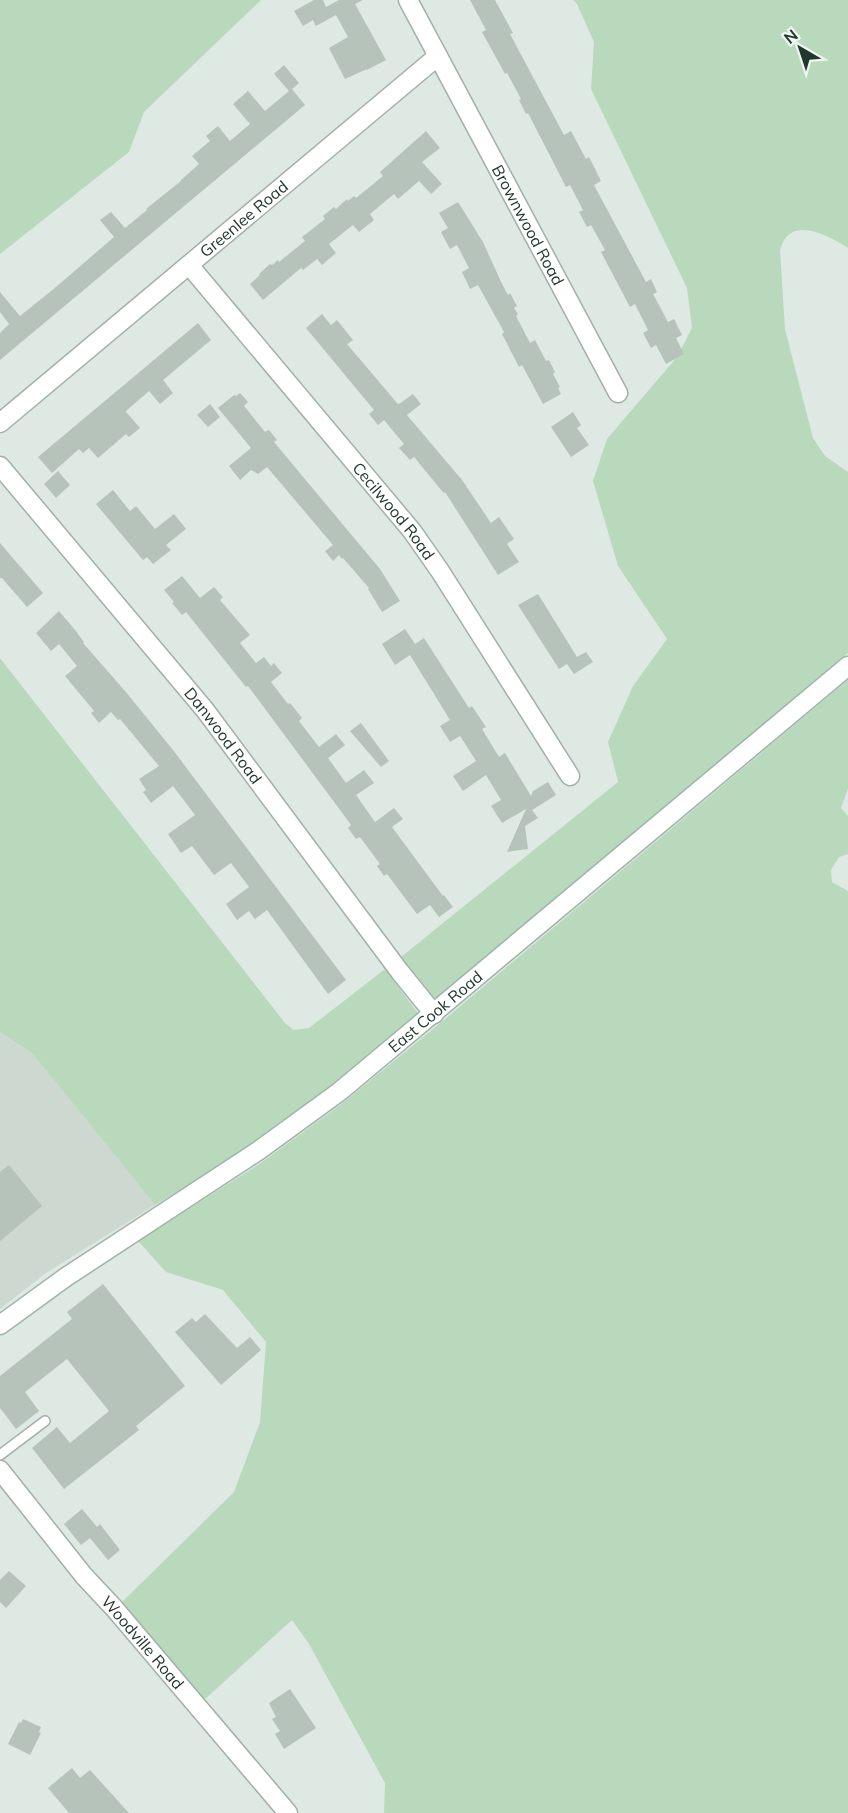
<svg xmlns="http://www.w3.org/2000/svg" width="848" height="1813" font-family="Mulish,sans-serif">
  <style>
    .built { fill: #cdd8d1 }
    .green { fill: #b9d9bc }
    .building { fill: #b5c3bb }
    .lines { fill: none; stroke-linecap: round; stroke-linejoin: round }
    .service-casing { stroke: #a2b0a9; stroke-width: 12 }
    .minor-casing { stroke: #a2b0a9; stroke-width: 21 }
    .tertiary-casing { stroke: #a2b0a9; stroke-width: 21 }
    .secondary-casing { stroke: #9fb4a9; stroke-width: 21 }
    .service { stroke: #fff; stroke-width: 9 }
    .minor { stroke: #fff; stroke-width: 18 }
    .tertiary { stroke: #fff; stroke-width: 18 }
    .secondary { stroke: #fff; stroke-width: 18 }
    .labels { text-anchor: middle; stroke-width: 4.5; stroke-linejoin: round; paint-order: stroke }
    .street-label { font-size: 16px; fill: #21372e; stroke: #eff6f1 }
  </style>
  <rect width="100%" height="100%" fill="#dfe9e3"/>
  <!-- built -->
  <polygon class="built" points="0,1032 32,1053 155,1205 46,1273 0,1309"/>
  <!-- green -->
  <g class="green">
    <polygon points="0,0 261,0 144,112 129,152 0,254"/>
    <path d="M573,0H848V248C828,235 789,214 780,250L785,329L813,438L825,456L848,472V653L436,1001L401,957L618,782L608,742L633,686L667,639L618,566L593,481L607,439L677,357L692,328L687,288L591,89L594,42L577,4Z"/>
    <polygon points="0,658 285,1023 294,1030 309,1028 385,969 420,1016 297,1112 200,1178 155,1205 32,1053 0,1032"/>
    <polygon points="848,680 848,789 841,808 848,816 848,854 839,857 831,870 832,882 848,891 848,1813 384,1813 385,1783 309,1644 292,1620 204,1700 121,1603 234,1492 260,1422 266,1342 223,1290 166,1272 138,1241 258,1165 339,1106 433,1029"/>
  </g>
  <!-- building -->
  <g class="building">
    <polygon points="314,0 323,0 326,7 339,0 363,0 355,4 386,60 367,70 367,69 345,79 329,48 348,37 336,15 316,26 313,20 303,26 294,11"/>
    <polygon points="470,0 495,0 513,33 510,34 564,135 571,131 586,159 589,157 601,181 594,185 646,282 651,279 657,292 653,294 668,322 674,319 682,335 676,338 684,354 666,364 656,345 651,348 643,333 648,330 635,304 630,307 601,252 605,250 591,225 587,227 579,212 583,210 570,185 566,187 528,113 526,114 519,100 521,99 507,73 505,74 482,32 486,30"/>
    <polygon points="284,65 299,83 292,89 305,105 0,360 0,333 9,324 0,312 0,292 20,316 56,287 114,237 100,220 111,212 125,228 147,210 146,209 181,181 181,180 199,164 192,156 210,141 206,136 218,126 230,141 250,124 233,104 248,91 265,111 289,91 274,74"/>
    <polygon points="426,131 440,148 422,162 442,184 431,194 419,181 398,199 394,194 370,214 374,220 359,232 353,225 329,244 336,253 322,265 317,259 303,270 301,268 263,300 250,284 260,275 259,274 270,264 272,265 278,260 279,262 305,241 302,237 325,219 323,216 334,207 336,209 347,199 348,201 354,196 356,198 383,176 380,172"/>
    <polygon points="458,202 483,242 502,284 508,295 510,293 517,306 514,308 518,314 516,316 530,343 535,340 546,361 549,360 555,372 553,374 560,387 558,388 561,394 543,404 522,365 519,367 502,334 504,332 478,285 470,289 462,272 469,268 457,245 450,249 441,232 448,228 439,213"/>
    <polygon points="322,314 331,325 337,320 353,340 347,344 397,403 399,404 413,394 421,404 407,415 462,480 491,523 499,517 514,539 507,544 519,562 498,575 445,492 444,493 442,491 414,457 410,460 399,448 404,444 384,420 378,425 369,414 374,410 306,328"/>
    <polygon points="198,323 211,340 163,380 173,393 160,404 149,391 127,410 126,412 140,428 129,437 126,434 98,458 89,448 83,453 79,449 52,473 38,457"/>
    <polygon points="240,393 248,402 244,406 265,432 269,430 277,440 274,442 380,569 400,601 382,612 368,589 369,588 343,558 342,559 339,555 333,561 325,551 333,545 267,467 258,474 251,470 240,480 229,466 251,448 218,408 234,395 236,396"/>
    <polygon points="210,404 220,417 208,427 197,415"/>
    <polygon points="573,412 581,425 577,428 589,445 571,457 551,427"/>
    <polygon points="58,471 70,485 56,498 44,484"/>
    <polygon points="113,490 130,511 136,506 155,529 174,514 186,529 166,545 171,550 153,564 147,557 143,560 96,504"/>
    <polygon points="0,543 43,593 27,607 2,578 0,578"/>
    <polygon points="182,576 200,598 214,587 223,597 220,600 250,635 240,643 256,663 264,657 271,666 274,663 282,673 271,682 288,704 290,703 302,718 299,721 319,747 336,734 345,745 328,758 346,783 364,770 374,783 356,795 375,822 394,808 403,819 392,827 443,896 444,895 453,907 439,917 430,905 417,914 387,874 384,876 377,866 380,864 360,837 356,839 348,828 351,825 343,814 248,686 246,687 186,612 182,615 172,603 174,602 164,590"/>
    <polygon points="538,594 577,657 586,652 593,662 574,674 567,664 559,669 518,605"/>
    <polygon points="59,611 75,630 84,642 83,643 125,691 173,750 346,980 328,994 267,910 255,919 249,911 237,920 226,904 249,887 231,863 214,875 192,846 181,853 168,834 195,815 173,786 151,803 143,792 146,790 139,779 159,766 120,719 118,720 111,712 99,723 91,713 94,711 65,676 77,666 59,644 51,651 36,633"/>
    <polygon points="405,629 415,644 424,638 469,708 472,706 486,727 482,729 499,757 505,753 531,796 533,791 548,782 556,795 532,810 538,818 525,826 528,849 507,852 526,809 502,823 491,806 501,800 486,775 463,791 453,776 476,761 460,736 450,742 440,726 450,720 410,655 395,665 382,644"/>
    <polygon points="361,723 389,761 381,767 350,731"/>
    <polygon points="9,1165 42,1206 0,1241 0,1172"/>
    <polygon points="103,1284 185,1386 136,1426 139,1430 64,1489 32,1448 57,1427 70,1443 109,1411 67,1359 25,1392 39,1411 16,1429 0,1408 0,1376 72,1319 67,1312"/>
    <polygon points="205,1314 237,1348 250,1337 261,1350 221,1385 175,1332 192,1318 196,1322"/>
    <polygon points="82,1509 97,1527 100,1524 120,1550 108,1560 90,1538 81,1545 64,1524"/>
    <polygon points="9,1571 26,1586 6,1608 0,1602 0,1580"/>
    <polygon points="290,1689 316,1728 284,1749 275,1734 280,1731 272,1719 276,1717 269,1703"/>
    <polygon points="23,1719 41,1727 39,1732 41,1733 30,1755 8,1744 19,1722 21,1723"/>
    <polygon points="72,1768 80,1778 90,1770 129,1813 69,1813 48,1788"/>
  </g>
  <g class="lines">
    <!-- service casing -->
    <g class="service-casing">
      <polyline id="service" points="0,1455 45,1421"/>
    </g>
    <!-- minor casing -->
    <g class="minor-casing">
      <g id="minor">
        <path id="s1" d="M408,0L618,393"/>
        <path id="s2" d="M189,265L412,531L440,571L570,776"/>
        <path id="s3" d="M0,423L438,56"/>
        <path id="s4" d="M0,466L205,710L400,972L434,1014"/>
      </g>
    </g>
    <!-- tertiary casing -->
    <g class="tertiary-casing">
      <g id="tertiary">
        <path id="s5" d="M0,1470L84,1576L114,1608L288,1813"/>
      </g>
    </g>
    <!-- secondary casing -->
    <g class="secondary-casing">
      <g id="secondary">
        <path id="s6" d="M0,1325L66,1277L258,1151L339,1092L848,666"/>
      </g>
    </g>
    <!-- service -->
    <use href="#service" class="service"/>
    <!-- minor -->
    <use href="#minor" class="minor"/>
    <!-- tertiary -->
    <use href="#tertiary" class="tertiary"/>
    <!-- secondary -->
    <use href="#secondary" class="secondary"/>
  </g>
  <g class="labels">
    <!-- street labels -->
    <g class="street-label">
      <text dy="6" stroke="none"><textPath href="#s3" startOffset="318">Greenlee Road</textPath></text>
      <text dy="6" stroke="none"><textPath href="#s1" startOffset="255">Brownwood Road</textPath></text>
      <text dy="6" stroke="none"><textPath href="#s2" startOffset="320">Cecilwood Road</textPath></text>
      <text dy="6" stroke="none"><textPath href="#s4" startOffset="350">Danwood Road</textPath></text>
      <text dy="6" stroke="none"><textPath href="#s6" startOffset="537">East Cook Road</textPath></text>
      <text dy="6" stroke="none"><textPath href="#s5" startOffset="224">Woodville Road</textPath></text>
    </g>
  </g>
  <!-- north arrow -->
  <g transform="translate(800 48) rotate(321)" stroke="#eff6f1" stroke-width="4.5" paint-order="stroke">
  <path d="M0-4.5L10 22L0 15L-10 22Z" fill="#21372e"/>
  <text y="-9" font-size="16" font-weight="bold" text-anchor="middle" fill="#21372e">N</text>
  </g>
</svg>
